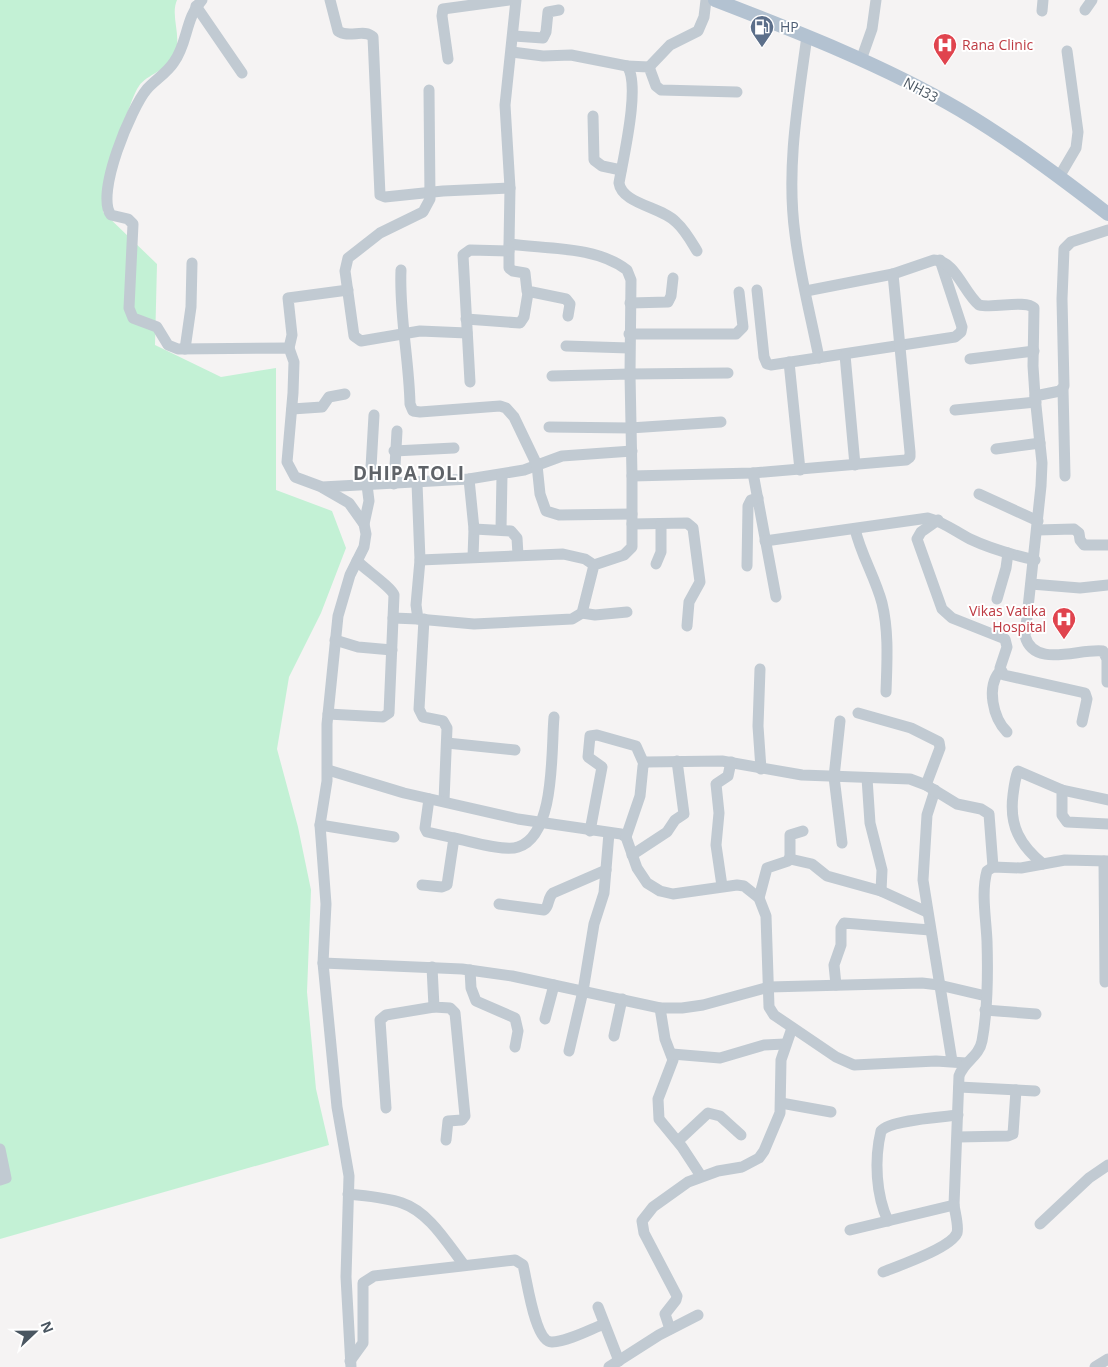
<svg xmlns="http://www.w3.org/2000/svg" width="1108" height="1367" font-family="'Open Sans',sans-serif">
  <style>
    .green { fill: #c3f1d5 }
    .lines { fill: none; stroke-linecap: round; stroke-linejoin: round }
    .minor { stroke: #c1cad2; stroke-width: 11 }
    .major { stroke: #b3c2d1; stroke-width: 14 }
    .labels { text-anchor: middle; stroke-width: 4; stroke-linejoin: round; paint-order: stroke }
    .service-label { font-size: 14px; fill: #4e5e75; stroke: #fff; text-anchor: start }
    .health-label { font-size: 14px; fill: #be3a42; stroke: #fff; text-anchor: start }
    .street-label { font-size: 14px; fill: #4a5661; stroke: #fff }
    .district-label { font-size: 19px; font-weight: bold; letter-spacing: 1px; fill: #5f6368; stroke: #fff }
  </style>
  <rect width="100%" height="100%" fill="#f5f3f3"/>
  <!-- green -->
  <path class="green" d="M0,0H177C170,16 182,36 175,53C168,71 147,74 139,86C134,93 131,104 128,111C114,146 104,175 103,212L157,264L155,345L221,377L276,368V490L332,511L346,548L321,613L289,677L277,749L298,827L311,890L307,992L316,1089L329,1145L0,1239Z"/>
  <g class="lines">
    <!-- minor -->
    <g class="minor">
      <path d="M202,0C185,18 188,43 174,62C167,73 155,80 147,89C131,108 95,194 111,215L128,219L133,224L129,308L133,318L157,327L168,345L178,349L289,348L294,362L293,393L287,462L295,477L322,487L469,479L524,470L562,456L632,451"/>
      <path d="M330,0L338,31C349,39 364,28 373,37L380,195L385,197L443,191L510,188"/>
      <path d="M516,0L505,105L510,188L509,244C546,249 596,246 627,270L631,280L630,374L728,373"/>
      <polyline points="196,6 242,73"/>
      <polyline points="1085,10 1092,0"/>
      <polyline points="1042,11 1043,0"/>
      <polyline points="514,36 543,38 546,32 548,12 559,10"/>
      <path d="M807,36C798,102 786,168 795,234C800,276 811,317 819,358"/>
      <path d="M512,52L543,56L571,55L627,66C641,84 623,159 619,183C622,204 662,207 676,222C685,230 691,241 697,251"/>
      <polyline points="448,59 442,16 443,9 509,0"/>
      <polyline points="861,60 872,29 876,0"/>
      <polyline points="627,66 649,67 656,86 661,90 737,92"/>
      <polyline points="649,67 670,45 698,31 704,17 706,0"/>
      <polyline points="429,90 430,199 423,212 380,233 348,258 345,271 354,336 361,341 420,331 467,333"/>
      <polyline points="593,116 594,160 602,166 621,170"/>
      <polyline points="1059,177 1076,148 1078,132 1067,51"/>
      <polyline points="509,246 509,268 513,271 525,273 527,291 566,299 570,304 568,316"/>
      <path d="M401,270C399,315 409,359 410,404L413,411L420,412L500,406L506,408L514,417L537,465L540,494L546,511L559,515L632,514"/>
      <polyline points="757,290 764,357 767,364 771,365 955,337 961,332 962,327 940,260"/>
      <path d="M806,291L893,274L934,260C955,260 964,293 979,305C994,309 1025,299 1034,308L1033,366L1035,396"/>
      <polyline points="630,303 668,302 671,296 673,278"/>
      <polyline points="466,319 520,323 524,317 528,293"/>
      <polyline points="629,334 736,334 743,327 739,292"/>
      <polyline points="566,346 629,348"/>
      <polyline points="289,348 292,335 288,298 348,290"/>
      <polyline points="185,349 191,307 192,263"/>
      <polyline points="845,355 855,465"/>
      <polyline points="970,359 1034,351"/>
      <polyline points="789,362 800,470"/>
      <polyline points="552,376 630,374 632,476 753,473 906,460 910,457 910,452 893,274"/>
      <polyline points="470,382 463,255 470,250 509,251"/>
      <polyline points="1063,389 1065,476"/>
      <polyline points="292,409 322,407 329,397 345,394"/>
      <polyline points="955,410 1036,402"/>
      <polyline points="549,427 630,428 721,422"/>
      <polyline points="996,449 1040,443"/>
      <polyline points="394,451 454,448"/>
      <polyline points="753,473 776,597"/>
      <polyline points="469,479 474,529 473,557"/>
      <polyline points="417,483 420,560 416,605 418,619 474,624 572,619 582,613 594,565 624,555 632,547 632,476"/>
      <polyline points="394,484 397,431"/>
      <polyline points="370,485 374,415"/>
      <polyline points="323,488 349,503 364,524 366,534 364,547 350,575 338,616 327,724 327,781 320,825 326,904 323,963 337,1107 349,1176 346,1277 351,1367"/>
      <polyline points="979,494 1038,521"/>
      <polyline points="938,520 921,532 917,539 942,609 952,618 1005,639 1007,647 1000,668 1004,675 1085,693 1087,699 1082,722"/>
      <polyline points="364,524 369,501 367,485"/>
      <polyline points="632,524 687,523 693,528 700,582 689,602 687,626"/>
      <polyline points="474,529 511,531 517,538 518,555"/>
      <polyline points="501,529 502,475"/>
      <path d="M855,529C861,555 875,577 882,603C889,632 887,662 886,692"/>
      <polyline points="1037,530 1074,529 1079,533 1080,540 1084,545 1108,545"/>
      <path d="M765,541L928,518C944,522 956,532 970,539C991,549 1013,555 1035,560"/>
      <polyline points="420,560 563,554 585,559 594,565"/>
      <polyline points="656,564 661,552 661,524"/>
      <polyline points="747,566 748,506 751,500 758,498"/>
      <polyline points="1031,584 1080,588 1108,585"/>
      <polyline points="997,599 1006,568 1008,553"/>
      <polyline points="582,613 595,615 627,612"/>
      <polyline points="393,618 418,619"/>
      <polyline points="424,619 419,709 423,717 443,721 447,728 444,801"/>
      <polyline points="335,640 358,647 392,650"/>
      <polyline points="760,669 758,726 761,769"/>
      <path d="M1000,671C986,687 993,718 1007,732"/>
      <path d="M1107,682V659L1103,651C1079,648 1034,669 1025,636L1041,486L1042,463L1035,396L1060,391L1064,386L1062,299L1064,249L1071,242L1108,230"/>
      <polyline points="858,713 911,728 939,742 940,748 926,785"/>
      <path d="M328,714L383,717L389,713L394,595C391,587 366,570 357,561"/>
      <polyline points="840,721 834,777 842,843"/>
      <polyline points="447,743 515,750"/>
      <polyline points="328,770 404,793 518,819 621,834 626,837 637,868 647,883 660,891 673,894 737,885 744,886 759,898 766,916 769,1007 774,1015 836,1057 854,1065 936,1061 966,1063"/>
      <polyline points="867,778 870,823 882,870 881,891"/>
      <polyline points="935,790 927,815 923,880 952,1061"/>
      <polyline points="1062,790 1108,800"/>
      <polyline points="320,825 394,837"/>
      <polyline points="590,831 602,767 588,757 590,736 597,735 636,746 644,764"/>
      <polyline points="626,837 640,796 643,766 646,762 722,761 802,775 910,779 926,785 957,804 981,809 989,814 993,867"/>
      <path d="M454,838C470,841 504,852 518,847C556,835 551,749 554,717"/>
      <polyline points="632,855 667,832 675,820 684,814 677,761"/>
      <polyline points="790,859 812,864 827,876 881,891 927,912"/>
      <polyline points="1104,861 1105,982"/>
      <path d="M1043,864C1020,845 1009,826 1013,795C1014,787 1015,778 1018,771L1062,790V815L1067,822L1108,824"/>
      <polyline points="422,885 442,887 447,885 454,838 427,832 425,828 429,799"/>
      <polyline points="722,886 716,845 719,813 716,784 728,776 731,762"/>
      <polyline points="759,898 767,868 788,861 790,856 790,835 803,831"/>
      <path d="M499,904L544,910C550,906 547,898 553,893L606,870"/>
      <polyline points="323,963 462,969 512,976 660,1008 682,1008 703,1005 769,987 922,983 939,985 986,996"/>
      <polyline points="432,967 434,1007 450,1008 455,1013 465,1116 462,1120 448,1121 446,1140"/>
      <polyline points="470,970 471,988 476,1001 515,1018 518,1031 515,1047"/>
      <polyline points="836,985 834,965 841,945 841,928 844,923 930,930"/>
      <polyline points="660,1008 665,1039 673,1060 658,1099 659,1119 682,1147 701,1176"/>
      <polyline points="985,1010 1036,1014"/>
      <polyline points="545,1019 554,985"/>
      <polyline points="614,1036 622,999"/>
      <polyline points="569,1051 583,991 594,924 604,893 609,833"/>
      <polyline points="672,1054 720,1058 764,1045 785,1044"/>
      <polyline points="959,1087 1035,1091"/>
      <polyline points="781,1103 831,1112"/>
      <polyline points="386,1108 380,1020 386,1015 434,1007"/>
      <polyline points="958,1137 1008,1136 1013,1134 1016,1090"/>
      <polyline points="678,1141 708,1113 720,1116 741,1135"/>
      <polyline points="0,1149 6,1178 0,1180"/>
      <path d="M348,1194C366,1196 385,1197 402,1203C429,1212 447,1243 464,1265"/>
      <path d="M888,1221C876,1195 874,1160 881,1131C890,1120 942,1117 958,1115"/>
      <polyline points="1040,1224 1089,1178 1108,1165"/>
      <path d="M850,1230L954,1205L959,1076C964,1061 979,1057 982,1041C988,1009 988,973 987,941C986,918 981,892 987,871L993,867L1021,868L1065,860L1108,861"/>
      <path d="M883,1272C898,1266 951,1248 957,1233C959,1226 955,1213 954,1205"/>
      <polyline points="598,1307 619,1361"/>
      <polyline points="670,1329 665,1314 676,1300 677,1296 644,1233 642,1221 653,1207 688,1182 718,1171 742,1167 759,1158 764,1151 780,1113 781,1060 792,1028"/>
      <path d="M350,1361L363,1343V1283L374,1276L515,1260L523,1265C527,1280 535,1343 552,1342C569,1341 589,1330 604,1324"/>
      <polyline points="609,1367 659,1335 698,1315"/>
      <polyline points="1095,1367 1108,1359"/>
    </g>
    <!-- major -->
    <path class="major" d="M715,0C798,32 883,65 960,110C1012,141 1060,177 1108,214"/>
  </g>
  <!-- icons -->
  <defs>
    <g id="fuel-pin" transform="scale(1.25)"><path d="M0 17L-7.5 6A9.5 9.5 0 1 1 7.5 6Z" fill="#5c6f8a" stroke="#fff"/><path d="M-5.5-6h7V0h2V4h1.3V-2.5L3-4.5l.8-.8L6-3V5H2.5V1h-1V6h-7ZM-4.2-4.7v3.2H.2V-4.7Z" fill="#fff"/></g>
    <g id="hospital-pin" transform="scale(1.25)"><path d="M0 17L-7.5 6A9.5 9.5 0 1 1 7.5 6Z" fill="#e0444e" stroke="#fff"/><path d="M-5-5h3v3.5h4V-5h3V5h-3V1.5h-4V5h-3Z" fill="#fff"/></g>
  </defs>
  <g fill-rule="evenodd">
    <use href="#fuel-pin" x="762" y="27"/>
    <use href="#hospital-pin" x="945" y="45"/>
    <use href="#hospital-pin" x="1064" y="619"/>
  </g>
  <g class="labels">
    <!-- service labels -->
    <g class="service-label">
      <text x="780" y="32">HP</text>
    </g>
    <!-- health labels -->
    <g class="health-label">
      <text x="962" y="50">Rana Clinic</text>
      <text x="1046" y="616" text-anchor="end">Vikas Vatika<tspan x="1046" dy="16">Hospital</tspan></text>
    </g>
    <!-- street labels -->
    <g class="street-label">
      <text transform="translate(921 90) rotate(28)" y="5">NH33</text>
    </g>
    <!-- district labels -->
    <g class="district-label">
      <text x="409" y="480">DHIPATOLI</text>
    </g>
  </g>
  <!-- north arrow -->
  <g transform="translate(35 1332) rotate(68)" stroke="#ffffff" stroke-width="4" paint-order="stroke">
  <path d="M0-4L9 19L0 12L-9 19Z" fill="#4a5661"/>
  <text y="-8" font-size="14" font-weight="bold" text-anchor="middle" fill="#4a5661">N</text>
  </g>
</svg>
